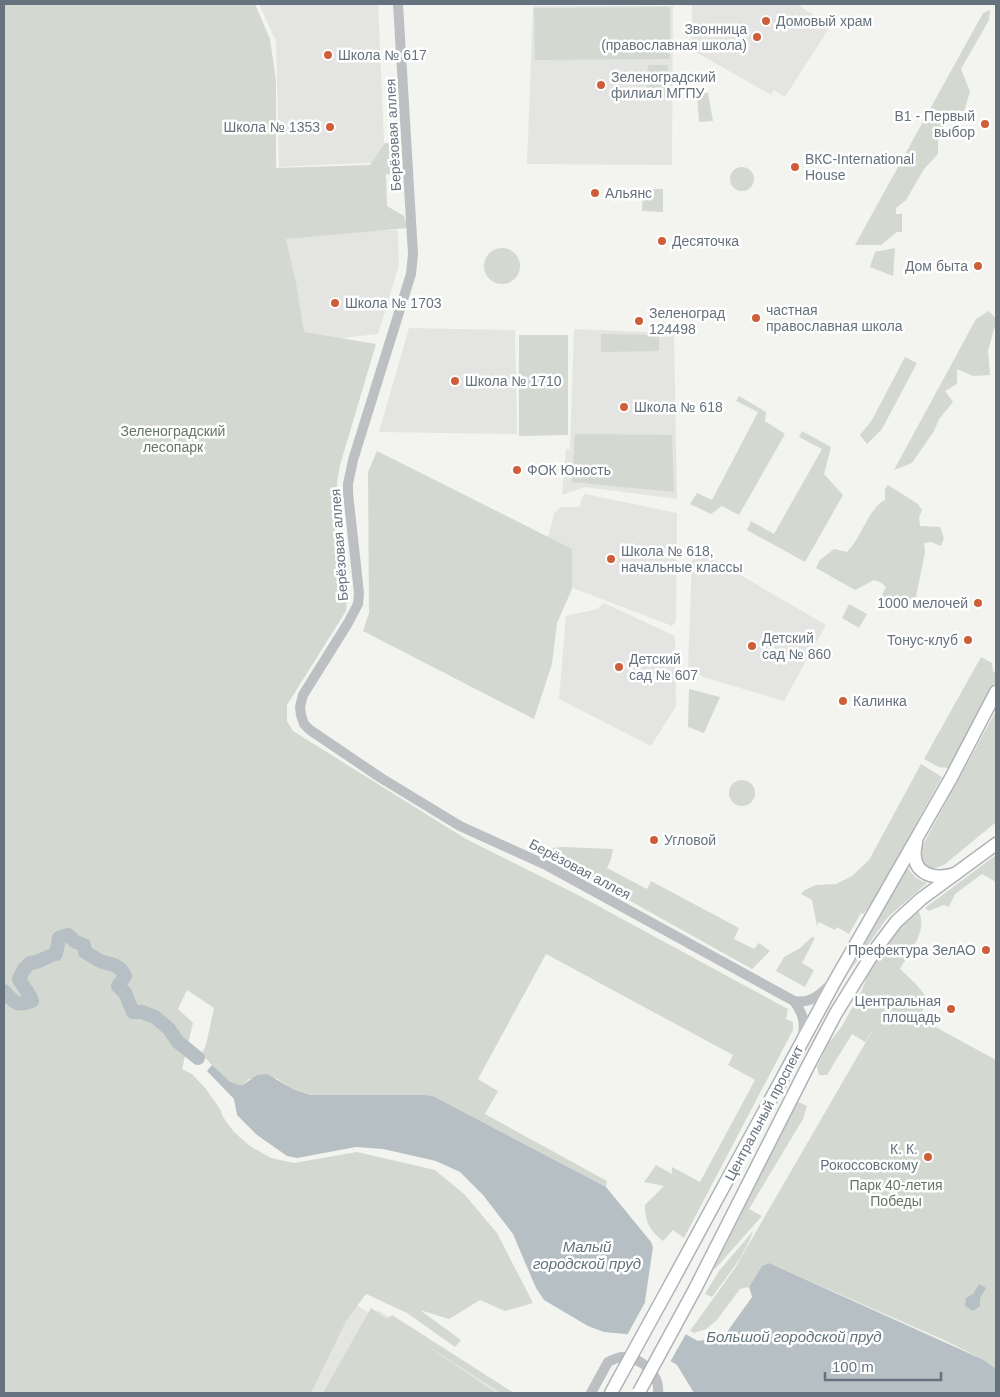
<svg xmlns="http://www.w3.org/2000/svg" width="1000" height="1397" font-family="Helvetica,sans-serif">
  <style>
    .built { fill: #e4e5e3 }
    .green { fill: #d3d8d0 }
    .water { fill: #b6bfc3 }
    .pier { fill: #f3f4f0 }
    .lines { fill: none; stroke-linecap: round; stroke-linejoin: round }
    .river { stroke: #b6bfc3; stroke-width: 14 }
    .major-casing { stroke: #afb2b6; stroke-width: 15 }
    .minor { stroke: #bdc0c3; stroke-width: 10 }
    .major { stroke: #fff; stroke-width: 12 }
    .major-bridge-casing { stroke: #afb2b6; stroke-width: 15; stroke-linecap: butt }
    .major-bridge { stroke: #fff; stroke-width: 12 }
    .poi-dot { fill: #cd5e37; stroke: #fff; stroke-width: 2 }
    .labels { text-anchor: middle; stroke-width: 5; stroke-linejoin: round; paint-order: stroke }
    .poi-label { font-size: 14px; fill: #66727d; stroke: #fff; text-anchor: start }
    .street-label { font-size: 14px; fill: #66727d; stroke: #fff }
    .park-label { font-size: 14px; fill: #677664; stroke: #fff }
    .water-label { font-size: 15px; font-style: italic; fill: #62737b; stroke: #fff }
  </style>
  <rect width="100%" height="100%" fill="#f3f4f0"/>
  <!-- built -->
  <g class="built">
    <polygon points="259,4 378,4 385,162 279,167 276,41"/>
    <polygon points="692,4 800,4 801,7 831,25 785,97 774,90 771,95 692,50"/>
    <polygon points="533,6 673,6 672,165 527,164"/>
    <polygon points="398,230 399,265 378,334 306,342 280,232"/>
    <polygon points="409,328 515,330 517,434 379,432"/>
    <polygon points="574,329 674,333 677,499 585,487 562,495 566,449 570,449"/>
    <polygon points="585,494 677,513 676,621 672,626 552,580 546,545 554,514 560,507 580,507 581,499"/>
    <polygon points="706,555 826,625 784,701 703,677 688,666 692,560"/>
    <polygon points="604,603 675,636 676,706 651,746 559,699 566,616 597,609"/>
    <polygon points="355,1304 374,1316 378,1310 506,1393 303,1393"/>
  </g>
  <!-- green -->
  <g class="green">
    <path d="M4,4H255L270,39L276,81V168L370,165L385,143H397L399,176L386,174L387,206L404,216L408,228L286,239L296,283L304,332L376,344L340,465C336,486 334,509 335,531C337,558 350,584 346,611L287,705V721L293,731L466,839L578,895L788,1009L786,1019L793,1022V1030L684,1238L673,1230L663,1241C650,1230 645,1223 645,1205L664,1186L644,1182L656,1165L672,1174V1167L700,1182L755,1080L728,1065L733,1055L546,954L478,1079L498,1091L485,1114L607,1181L606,1187L433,1096L425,1095L316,1096L293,1089L276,1078L249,1079C246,1082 244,1086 239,1085C229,1085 209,1062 202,1054L206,1045L214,1008L187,990L178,1009L193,1023L182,1069L192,1074L206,1089L220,1109L223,1117L234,1132L250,1146L271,1158L294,1163L357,1152L435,1170L465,1195L497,1233L533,1303L505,1311L480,1300L449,1319L420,1310L461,1340L455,1347L407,1313L366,1294L346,1321L311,1393H4Z"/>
    <polygon points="670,7 670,59 535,60 534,8"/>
    <polygon points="990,10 989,20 961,69 970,92 964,111 952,111 938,139 938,154 924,169 906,200 896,208 896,214 902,214 902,232 897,232 881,245 855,245 983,13"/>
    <polygon points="648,65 668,65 667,97 647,97"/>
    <polygon points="697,93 708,93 713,121 699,122"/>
    <circle cx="742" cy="179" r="12"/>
    <polygon points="643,189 663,189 663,212 642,211"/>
    <polygon points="895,248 893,276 870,267 875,252"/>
    <circle cx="502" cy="266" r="18"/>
    <polygon points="989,311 996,319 996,328 994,329 988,351 990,375 973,376 957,369 957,384 945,391 953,402 939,419 934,431 912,463 894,470 976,319"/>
    <polygon points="601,334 659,335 659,351 601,352"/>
    <polygon points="519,335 568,335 568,435 519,436"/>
    <polygon points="905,357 917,363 882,429 867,444 860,435 872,420"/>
    <polygon points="739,396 766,412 765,421 785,434 739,515 722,506 711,514 690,504 697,493 712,500 758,412 736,401"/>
    <polygon points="802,431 831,447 824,474 843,495 805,562 747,530 751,521 774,534 822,449 799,437"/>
    <polygon points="575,434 672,435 674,492 572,482"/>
    <polygon points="377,451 572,549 572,589 557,623 552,664 534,719 363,631 369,613 368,472"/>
    <path d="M888,485L918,504L922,510L919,517L920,526L940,527L944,538L941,546L931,542L924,543L925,552L916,597L908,601L902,596L897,597L893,603L886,601L882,595L886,587L880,582L874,580L855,590L816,568L820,560L834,549L847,552C861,539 869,507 885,500V489Z"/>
    <polygon points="849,604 867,614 859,628 842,618"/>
    <polygon points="981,657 992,663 993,671 996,673 996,681 948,768 939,767 924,759"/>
    <polygon points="689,689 720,697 704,733 688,727"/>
    <path d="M996,711V822L944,865C928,872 924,867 919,852Z"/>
    <polygon points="921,764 942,777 872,903 863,914 861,913 849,934 837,927 835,930 819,922 817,926 812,900 801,894 805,890 816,885 836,884 852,876 869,860"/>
    <circle cx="742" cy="793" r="13"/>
    <polygon points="564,847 613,849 611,859 607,868 647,889 651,881 739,928 734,939 754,949 759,943 770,951 752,969 546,854 551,848"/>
    <polygon points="996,855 996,882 982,874 955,894 949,907 944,905 929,911 925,908"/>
    <path d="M907,866C912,875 917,880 927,883L887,918L850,971Z"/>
    <path d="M918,910C929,930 910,951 900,969L916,984L928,999L919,1018L996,1060V1369L984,1360L946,1341L769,1263L762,1266L749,1287L740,1289L716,1321L706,1329L694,1333L690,1331L735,1268L871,1033L874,1034L871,1032L865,1042L852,1034L827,1075H819L817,1067L828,1044L842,1026L862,990L869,971L881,951L898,929Z"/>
    <polygon points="812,937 815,938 802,963 814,970 805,987 776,971 784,957 800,948"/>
    <polygon points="798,1102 807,1106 803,1119 749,1209 762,1216 715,1269 714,1268"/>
    <path d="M753,1231C745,1256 727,1276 712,1297L705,1294L719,1271Z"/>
    <polygon points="371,1308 387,1319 392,1315 514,1393 501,1393 419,1340 496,1393 323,1393"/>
  </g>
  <!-- water -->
  <g class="water">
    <polygon points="212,1065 229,1081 238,1085 243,1085 257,1075 267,1074 293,1089 311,1095 425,1095 433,1096 606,1187 651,1242 653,1247 645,1301 651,1315 698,1341 717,1338 727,1332 752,1297 749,1287 762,1266 769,1263 984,1360 996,1369 996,1393 694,1393 677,1365 640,1342 626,1334 604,1332 588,1326 544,1300 536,1288 513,1234 483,1195 460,1172 436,1161 383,1149 356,1147 297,1158 287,1156 257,1135 237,1115 234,1099 207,1071"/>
    <polygon points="979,1284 986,1288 980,1298 980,1306 973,1311 965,1306 966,1298 973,1294"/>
  </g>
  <!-- pier -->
  <polygon class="pier" points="648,1297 648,1301 653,1314 687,1332 669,1364 626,1337"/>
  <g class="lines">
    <!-- river -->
    <path class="river" d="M4,991C14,1002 16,1007 32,1001C29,992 23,987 19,979L24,969L30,963C40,963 46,956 56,954L59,938L68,935L76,942L84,945L85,952C90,955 95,958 100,961C111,965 120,964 125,976L118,986L125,993L133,1012H142L155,1017L169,1029L178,1042L198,1058"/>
    <!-- major casing -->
    <g class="major-casing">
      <g id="major">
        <path d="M916,843C909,872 930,881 955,874"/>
        <polyline points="674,1278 836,979 951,778 996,692"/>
        <polyline points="695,1289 807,1068 836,1013 875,950 896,922 921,899 996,844"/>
        <polyline points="611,1393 618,1380"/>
      </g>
    </g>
    <!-- minor -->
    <g class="minor">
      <path d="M398,4L413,254L411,274L353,460L348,484V493L359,593L358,604L348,623L303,695L300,707L301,715L304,724L310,730L381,778L460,826L548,866L794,1001C809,1004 820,995 830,985"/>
      <path d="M794,1001C803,1014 806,1022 802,1039"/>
      <path d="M591,1393L608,1362C612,1360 618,1357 623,1357C642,1358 660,1374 658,1393"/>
    </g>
    <!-- major -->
    <use href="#major" class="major"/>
    <!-- major-bridge casing -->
    <g class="major-bridge-casing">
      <g id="major-bridge">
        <polyline points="618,1380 674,1278"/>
        <polyline points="639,1392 695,1289"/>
      </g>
    </g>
    <!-- major-bridge -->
    <use href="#major-bridge" class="major-bridge"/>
  </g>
  <!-- markers -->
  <g class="poi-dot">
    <circle cx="766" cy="21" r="5"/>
    <circle cx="757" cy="37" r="5"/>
    <circle cx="328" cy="55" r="5"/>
    <circle cx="601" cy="85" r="5"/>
    <circle cx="985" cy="124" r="5"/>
    <circle cx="330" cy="127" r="5"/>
    <circle cx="795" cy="167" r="5"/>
    <circle cx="595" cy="193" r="5"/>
    <circle cx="662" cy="241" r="5"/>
    <circle cx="978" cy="266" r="5"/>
    <circle cx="335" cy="303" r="5"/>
    <circle cx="756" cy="318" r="5"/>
    <circle cx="639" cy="321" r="5"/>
    <circle cx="455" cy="381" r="5"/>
    <circle cx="624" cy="407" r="5"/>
    <circle cx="517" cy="470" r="5"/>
    <circle cx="611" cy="559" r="5"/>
    <circle cx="978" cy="603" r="5"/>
    <circle cx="968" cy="640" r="5"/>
    <circle cx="752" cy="646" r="5"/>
    <circle cx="619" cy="667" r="5"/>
    <circle cx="843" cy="701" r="5"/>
    <circle cx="654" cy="840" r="5"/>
    <circle cx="986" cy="950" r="5"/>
    <circle cx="951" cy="1009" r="5"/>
    <circle cx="928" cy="1157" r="5"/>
  </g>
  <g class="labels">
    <!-- poi labels -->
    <g class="poi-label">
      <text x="776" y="26">Домовый храм</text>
      <text x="747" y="34" text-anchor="end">Звонница<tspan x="747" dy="16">(православная школа)</tspan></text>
      <text x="338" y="60">Школа № 617</text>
      <text x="611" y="82">Зеленоградский<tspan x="611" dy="16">филиал МГПУ</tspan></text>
      <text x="975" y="121" text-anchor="end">В1 - Первый<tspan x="975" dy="16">выбор</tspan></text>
      <text x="320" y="132" text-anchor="end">Школа № 1353</text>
      <text x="805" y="164">ВКС-International<tspan x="805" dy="16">House</tspan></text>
      <text x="605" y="198">Альянс</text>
      <text x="672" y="246">Десяточка</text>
      <text x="968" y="271" text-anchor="end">Дом быта</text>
      <text x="345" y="308">Школа № 1703</text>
      <text x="766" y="315">частная<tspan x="766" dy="16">православная школа</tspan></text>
      <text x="649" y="318">Зеленоград<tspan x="649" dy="16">124498</tspan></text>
      <text x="465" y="386">Школа № 1710</text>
      <text x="634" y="412">Школа № 618</text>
      <text x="527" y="475">ФОК Юность</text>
      <text x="621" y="556">Школа № 618,<tspan x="621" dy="16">начальные классы</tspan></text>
      <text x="968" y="608" text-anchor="end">1000 мелочей</text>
      <text x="762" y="643">Детский<tspan x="762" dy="16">сад № 860</tspan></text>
      <text x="958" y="645" text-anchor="end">Тонус-клуб</text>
      <text x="629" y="664">Детский<tspan x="629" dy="16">сад № 607</tspan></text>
      <text x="853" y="706">Калинка</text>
      <text x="664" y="845">Угловой</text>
      <text x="976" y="955" text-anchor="end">Префектура ЗелАО</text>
      <text x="941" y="1006" text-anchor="end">Центральная<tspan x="941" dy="16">площадь</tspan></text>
      <text x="918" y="1154" text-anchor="end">К. К.<tspan x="918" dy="16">Рокоссовскому</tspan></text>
    </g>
    <!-- street labels -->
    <g class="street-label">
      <text transform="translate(393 135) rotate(-93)" y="5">Берёзовая аллея</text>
      <text transform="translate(339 545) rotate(-94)" y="5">Берёзовая аллея</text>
      <text transform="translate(580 869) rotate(28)" y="5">Берёзовая аллея</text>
      <text transform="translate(764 1113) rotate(-62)" y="5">Центральный проспект</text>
    </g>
    <!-- park labels -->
    <g class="park-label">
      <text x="173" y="436">Зеленоградский<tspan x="173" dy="16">лесопарк</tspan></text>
      <text x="896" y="1190">Парк 40-летия<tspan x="896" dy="16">Победы</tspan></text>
    </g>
    <!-- water labels -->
    <g class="water-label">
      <text x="587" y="1252">Малый<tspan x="587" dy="17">городской пруд</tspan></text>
      <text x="794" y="1342">Большой городской пруд</text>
    </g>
  </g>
  <!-- border -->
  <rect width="1000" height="1397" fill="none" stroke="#66727d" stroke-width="10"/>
  <!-- scale -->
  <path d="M825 1372v8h116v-8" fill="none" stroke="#66727d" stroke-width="2.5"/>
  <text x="832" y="1372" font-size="15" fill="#66727d" stroke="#ffffff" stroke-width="4" paint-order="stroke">100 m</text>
</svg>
